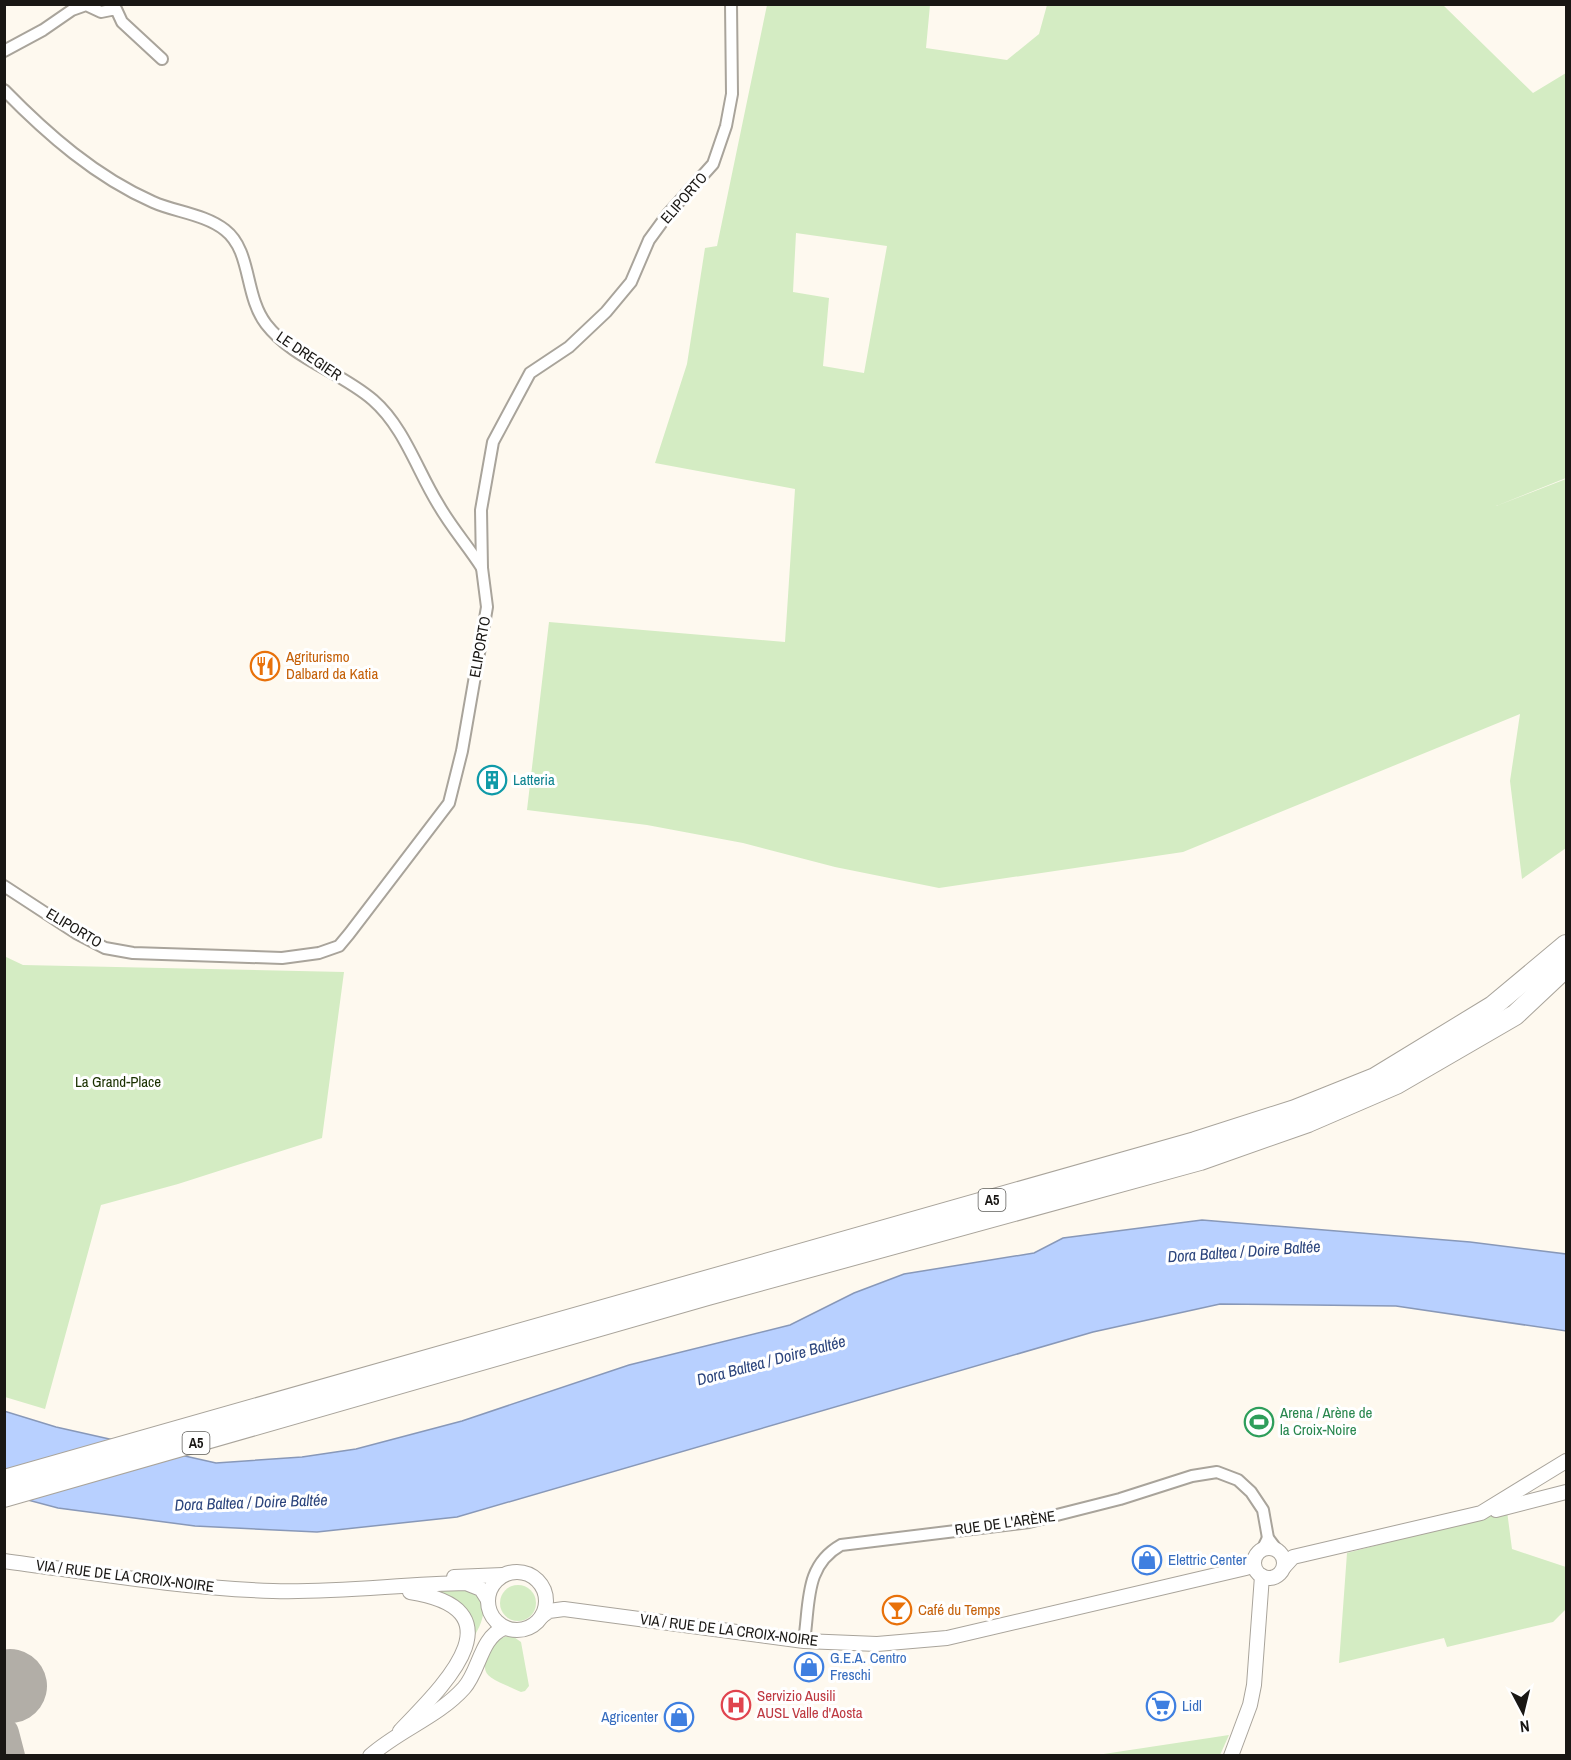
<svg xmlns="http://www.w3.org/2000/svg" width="1571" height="1760" font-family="'Archivo Narrow',sans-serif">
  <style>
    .green { fill: #d4ecc3; fill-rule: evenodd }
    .water { fill: #b8d0ff; stroke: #8898b8; stroke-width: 1.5 }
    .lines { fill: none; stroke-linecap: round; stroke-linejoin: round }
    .taxiway { stroke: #b2aea7; stroke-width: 30 }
    .runway { stroke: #b2aea7; stroke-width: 74 }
    .minor-casing { stroke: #a9a49b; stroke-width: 14 }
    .tertiary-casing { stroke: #a9a49b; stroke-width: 16 }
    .motorway-casing { stroke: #a9a49b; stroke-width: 22 }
    .minor { stroke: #fff; stroke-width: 10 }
    .tertiary { stroke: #fff; stroke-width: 14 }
    .motorway { stroke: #fff; stroke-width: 20 }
    .labels { text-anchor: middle; stroke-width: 6; stroke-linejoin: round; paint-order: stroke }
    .shield { fill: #fff; stroke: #5e5d5a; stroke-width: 1.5 }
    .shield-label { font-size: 14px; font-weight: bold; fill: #191714 }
    .street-label { font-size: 15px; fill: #191714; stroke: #fff }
    .food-label { font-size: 15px; fill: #c56008; stroke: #fff; text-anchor: start }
    .culture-label { font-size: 15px; fill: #0d838f; stroke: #fff; text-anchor: start }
    .park-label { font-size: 15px; fill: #1a3100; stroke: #fff }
    .leisure-label { font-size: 15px; fill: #27864d; stroke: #fff; text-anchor: start }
    .shop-label { font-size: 15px; fill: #366cbe; stroke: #fff; text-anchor: start }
    .health-label { font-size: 15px; fill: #be3a42; stroke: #fff; text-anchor: start }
    .water-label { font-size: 16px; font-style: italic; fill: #2b447c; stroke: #fff }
  </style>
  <rect width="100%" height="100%" fill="#fef9ef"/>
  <!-- green -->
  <g class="green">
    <path d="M767,5H930L926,48L1007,60L1039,34L1047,5H1443L1533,93L1566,73V478L1496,506L1566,479V848L1522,879L1510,781L1520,714L1183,852L939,888L835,867L743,843L647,825L527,810L549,622L785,642L795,489L655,463L687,364L705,248L717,246ZM796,233L887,246L864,373L823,366L829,298L793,292Z"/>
    <polygon points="4,956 23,965 344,972 322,1138 178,1184 101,1205 45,1409 5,1397"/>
    <polygon points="1507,1511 1512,1549 1566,1567 1566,1609 1553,1622 1447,1647 1444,1638 1339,1663 1347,1553"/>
    <circle cx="518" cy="1603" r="18"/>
    <path d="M457,1587L480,1595C487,1612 482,1624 472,1640C475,1609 462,1605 438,1590Z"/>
    <path d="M511,1635L521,1642L529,1686L525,1691L521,1692C487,1676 474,1678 495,1640Z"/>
    <polygon points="1229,1735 1220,1755 1097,1755"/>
  </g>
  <!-- water -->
  <polygon class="water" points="1202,1220 1470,1242 1566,1254 1566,1331 1396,1306 1220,1304 1093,1332 457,1517 317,1532 195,1526 58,1508 5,1494 4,1411 56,1427 216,1463 302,1457 356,1449 462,1421 629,1365 790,1325 854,1293 904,1274 1034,1253 1063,1238"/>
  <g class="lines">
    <!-- taxiway -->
    <polyline class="taxiway" points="4,1733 10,1756"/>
    <!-- runway -->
    <polyline class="runway" points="4,1687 10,1686"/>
    <!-- minor casing -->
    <g class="minor-casing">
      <g id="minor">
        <polyline points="4,51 43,30 72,10 86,5 101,12 116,9 122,22 162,59"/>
        <path d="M4,90C47,134 96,177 153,202C175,212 205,214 225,230C252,251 244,295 266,324C293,359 341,372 373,400C404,427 417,470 438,504C451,527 468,546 482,568"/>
        <polyline points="4,886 76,933 105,948 133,953 282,958 319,953 339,946 349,934 449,803 462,751 487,607 482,568 481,510 493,442 530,373 569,347 606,312 631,282 649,240 668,214 713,164 726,126 732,94 731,4"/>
        <polyline points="1262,1550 1268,1538"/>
        <path d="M804,1641C810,1603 804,1566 841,1545L1029,1522L1120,1499L1192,1476L1217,1472L1238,1480L1251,1492L1263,1510L1268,1538L1277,1550"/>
      </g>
    </g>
    <!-- tertiary casing -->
    <g class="tertiary-casing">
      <g id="tertiary">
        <polyline points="1496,1510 1566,1492"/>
        <circle cx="1269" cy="1563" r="15"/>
        <path d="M4,1561C94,1573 183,1588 273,1591C338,1593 401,1584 466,1583L481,1589L488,1600"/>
        <polyline points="1284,1567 1293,1557 1481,1513 1566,1461"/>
        <circle cx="517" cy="1601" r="29"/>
        <polyline points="454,1577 503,1575"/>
        <polyline points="542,1616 549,1611 564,1609 804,1641 877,1644 947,1638 1246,1568"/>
        <path d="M400,1731C441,1688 524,1610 410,1592"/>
        <path d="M370,1756C399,1730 438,1717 464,1688C480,1670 480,1638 504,1628"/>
        <polyline points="1231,1756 1250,1705 1254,1685 1262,1576"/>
      </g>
    </g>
    <!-- motorway casing -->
    <g class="motorway-casing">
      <g id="motorway">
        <polyline points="4,1480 1195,1142 1295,1110 1375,1078 1493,1006 1566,945"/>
        <polyline points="4,1497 708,1295 1200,1160 1308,1122 1396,1084 1515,1015 1566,967"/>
      </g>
    </g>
    <!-- minor -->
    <use href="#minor" class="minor"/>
    <!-- tertiary -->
    <use href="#tertiary" class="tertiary"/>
    <!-- motorway -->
    <use href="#motorway" class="motorway"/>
  </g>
  <!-- icons -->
  <defs>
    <g id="restaurant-ring" transform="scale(1.5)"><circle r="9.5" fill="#fff" stroke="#e8710a" stroke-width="1.5"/><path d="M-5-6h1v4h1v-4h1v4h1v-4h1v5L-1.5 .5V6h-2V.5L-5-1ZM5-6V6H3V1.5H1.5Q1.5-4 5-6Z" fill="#e8710a"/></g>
    <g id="building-ring" transform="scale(1.5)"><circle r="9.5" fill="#fff" stroke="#0f9aa8" stroke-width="1.5"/><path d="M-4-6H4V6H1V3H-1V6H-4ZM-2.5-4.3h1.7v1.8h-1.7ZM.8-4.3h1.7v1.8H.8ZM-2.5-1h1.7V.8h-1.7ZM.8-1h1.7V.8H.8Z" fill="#0f9aa8"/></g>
    <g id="stadium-ring" transform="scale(1.5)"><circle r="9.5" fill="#fff" stroke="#2e9e5b" stroke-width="1.5"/><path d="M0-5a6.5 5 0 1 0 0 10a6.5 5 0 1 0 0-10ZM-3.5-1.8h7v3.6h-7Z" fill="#2e9e5b"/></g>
    <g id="shop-ring" transform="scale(1.5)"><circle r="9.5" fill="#fff" stroke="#3f7fe0" stroke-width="1.5"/><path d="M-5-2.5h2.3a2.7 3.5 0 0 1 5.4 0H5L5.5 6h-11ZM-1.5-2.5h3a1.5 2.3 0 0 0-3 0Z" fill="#3f7fe0"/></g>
    <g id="bar-ring" transform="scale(1.5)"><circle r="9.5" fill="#fff" stroke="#e8710a" stroke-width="1.5"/><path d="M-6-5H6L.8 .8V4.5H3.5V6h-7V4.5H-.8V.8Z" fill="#e8710a"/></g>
    <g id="hospital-ring" transform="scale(1.5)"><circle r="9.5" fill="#fff" stroke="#e0444e" stroke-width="1.5"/><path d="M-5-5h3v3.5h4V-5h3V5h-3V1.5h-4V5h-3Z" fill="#e0444e"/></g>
    <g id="supermarket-ring" transform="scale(1.5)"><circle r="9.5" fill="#fff" stroke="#3f7fe0" stroke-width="1.5"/><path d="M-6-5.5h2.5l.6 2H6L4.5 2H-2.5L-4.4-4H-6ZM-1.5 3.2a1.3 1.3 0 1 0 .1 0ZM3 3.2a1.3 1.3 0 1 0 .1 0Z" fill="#3f7fe0"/></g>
  </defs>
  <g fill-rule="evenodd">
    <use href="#restaurant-ring" x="265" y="666"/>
    <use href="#building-ring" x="492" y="780"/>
    <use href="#stadium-ring" x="1259" y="1422"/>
    <use href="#shop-ring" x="1147" y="1560"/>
    <use href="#bar-ring" x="897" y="1610"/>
    <use href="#shop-ring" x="809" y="1667"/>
    <use href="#hospital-ring" x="736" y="1705"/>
    <use href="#supermarket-ring" x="1161" y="1706"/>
    <use href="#shop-ring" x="679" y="1717"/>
  </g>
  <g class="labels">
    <!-- shield labels -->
    <g class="shield">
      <rect x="978.5" y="1189" width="27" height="22" rx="4.5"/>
      <rect x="182.5" y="1432" width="27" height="22" rx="4.5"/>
    </g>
    <g class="shield-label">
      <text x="992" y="1205">A5</text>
      <text x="196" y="1448">A5</text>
    </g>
    <!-- street labels -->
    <g class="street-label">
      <text transform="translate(684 198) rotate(-49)" y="5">ELIPORTO</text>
      <text transform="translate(309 356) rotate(34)" y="5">LE DREGIER</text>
      <text transform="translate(480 647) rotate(-80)" y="5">ELIPORTO</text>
      <text transform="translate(74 928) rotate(31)" y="5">ELIPORTO</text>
      <text transform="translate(1005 1523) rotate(-8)" y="5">RUE DE L'ARÈNE</text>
      <text transform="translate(125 1576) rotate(7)" y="5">VIA / RUE DE LA CROIX-NOIRE</text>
      <text transform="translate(729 1630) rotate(7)" y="5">VIA / RUE DE LA CROIX-NOIRE</text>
    </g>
    <!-- food labels -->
    <g class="food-label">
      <text x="286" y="662">Agriturismo<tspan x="286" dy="17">Dalbard da Katia</tspan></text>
      <text x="918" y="1615">Café du Temps</text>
    </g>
    <!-- culture labels -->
    <g class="culture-label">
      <text x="513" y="785">Latteria</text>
    </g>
    <!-- park labels -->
    <g class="park-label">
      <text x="118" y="1087">La Grand-Place</text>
    </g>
    <!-- leisure labels -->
    <g class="leisure-label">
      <text x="1280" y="1418">Arena / Arène de<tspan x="1280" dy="17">la Croix-Noire</tspan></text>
    </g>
    <!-- shop labels -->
    <g class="shop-label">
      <text x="1168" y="1565">Elettric Center</text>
      <text x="830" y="1663">G.E.A. Centro<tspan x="830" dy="17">Freschi</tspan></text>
      <text x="1182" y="1711">Lidl</text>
      <text x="658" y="1722" text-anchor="end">Agricenter</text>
    </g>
    <!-- health labels -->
    <g class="health-label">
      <text x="757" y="1701">Servizio Ausili<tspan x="757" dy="17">AUSL Valle d'Aosta</tspan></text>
    </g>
    <!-- water labels -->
    <g class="water-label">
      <text transform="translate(1244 1251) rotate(-4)" y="6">Dora Baltea / Doire Baltée</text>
      <text transform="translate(771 1360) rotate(-15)" y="6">Dora Baltea / Doire Baltée</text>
      <text transform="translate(251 1502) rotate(-2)" y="6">Dora Baltea / Doire Baltée</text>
    </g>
  </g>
  <!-- border -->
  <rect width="1571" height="1760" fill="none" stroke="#191714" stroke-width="12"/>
  <!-- north arrow -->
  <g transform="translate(1523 1712) rotate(173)" stroke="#ffffff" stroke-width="4.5" paint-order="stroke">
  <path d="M0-4.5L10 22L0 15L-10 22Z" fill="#191714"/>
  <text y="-9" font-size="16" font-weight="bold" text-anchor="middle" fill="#191714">N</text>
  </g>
</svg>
